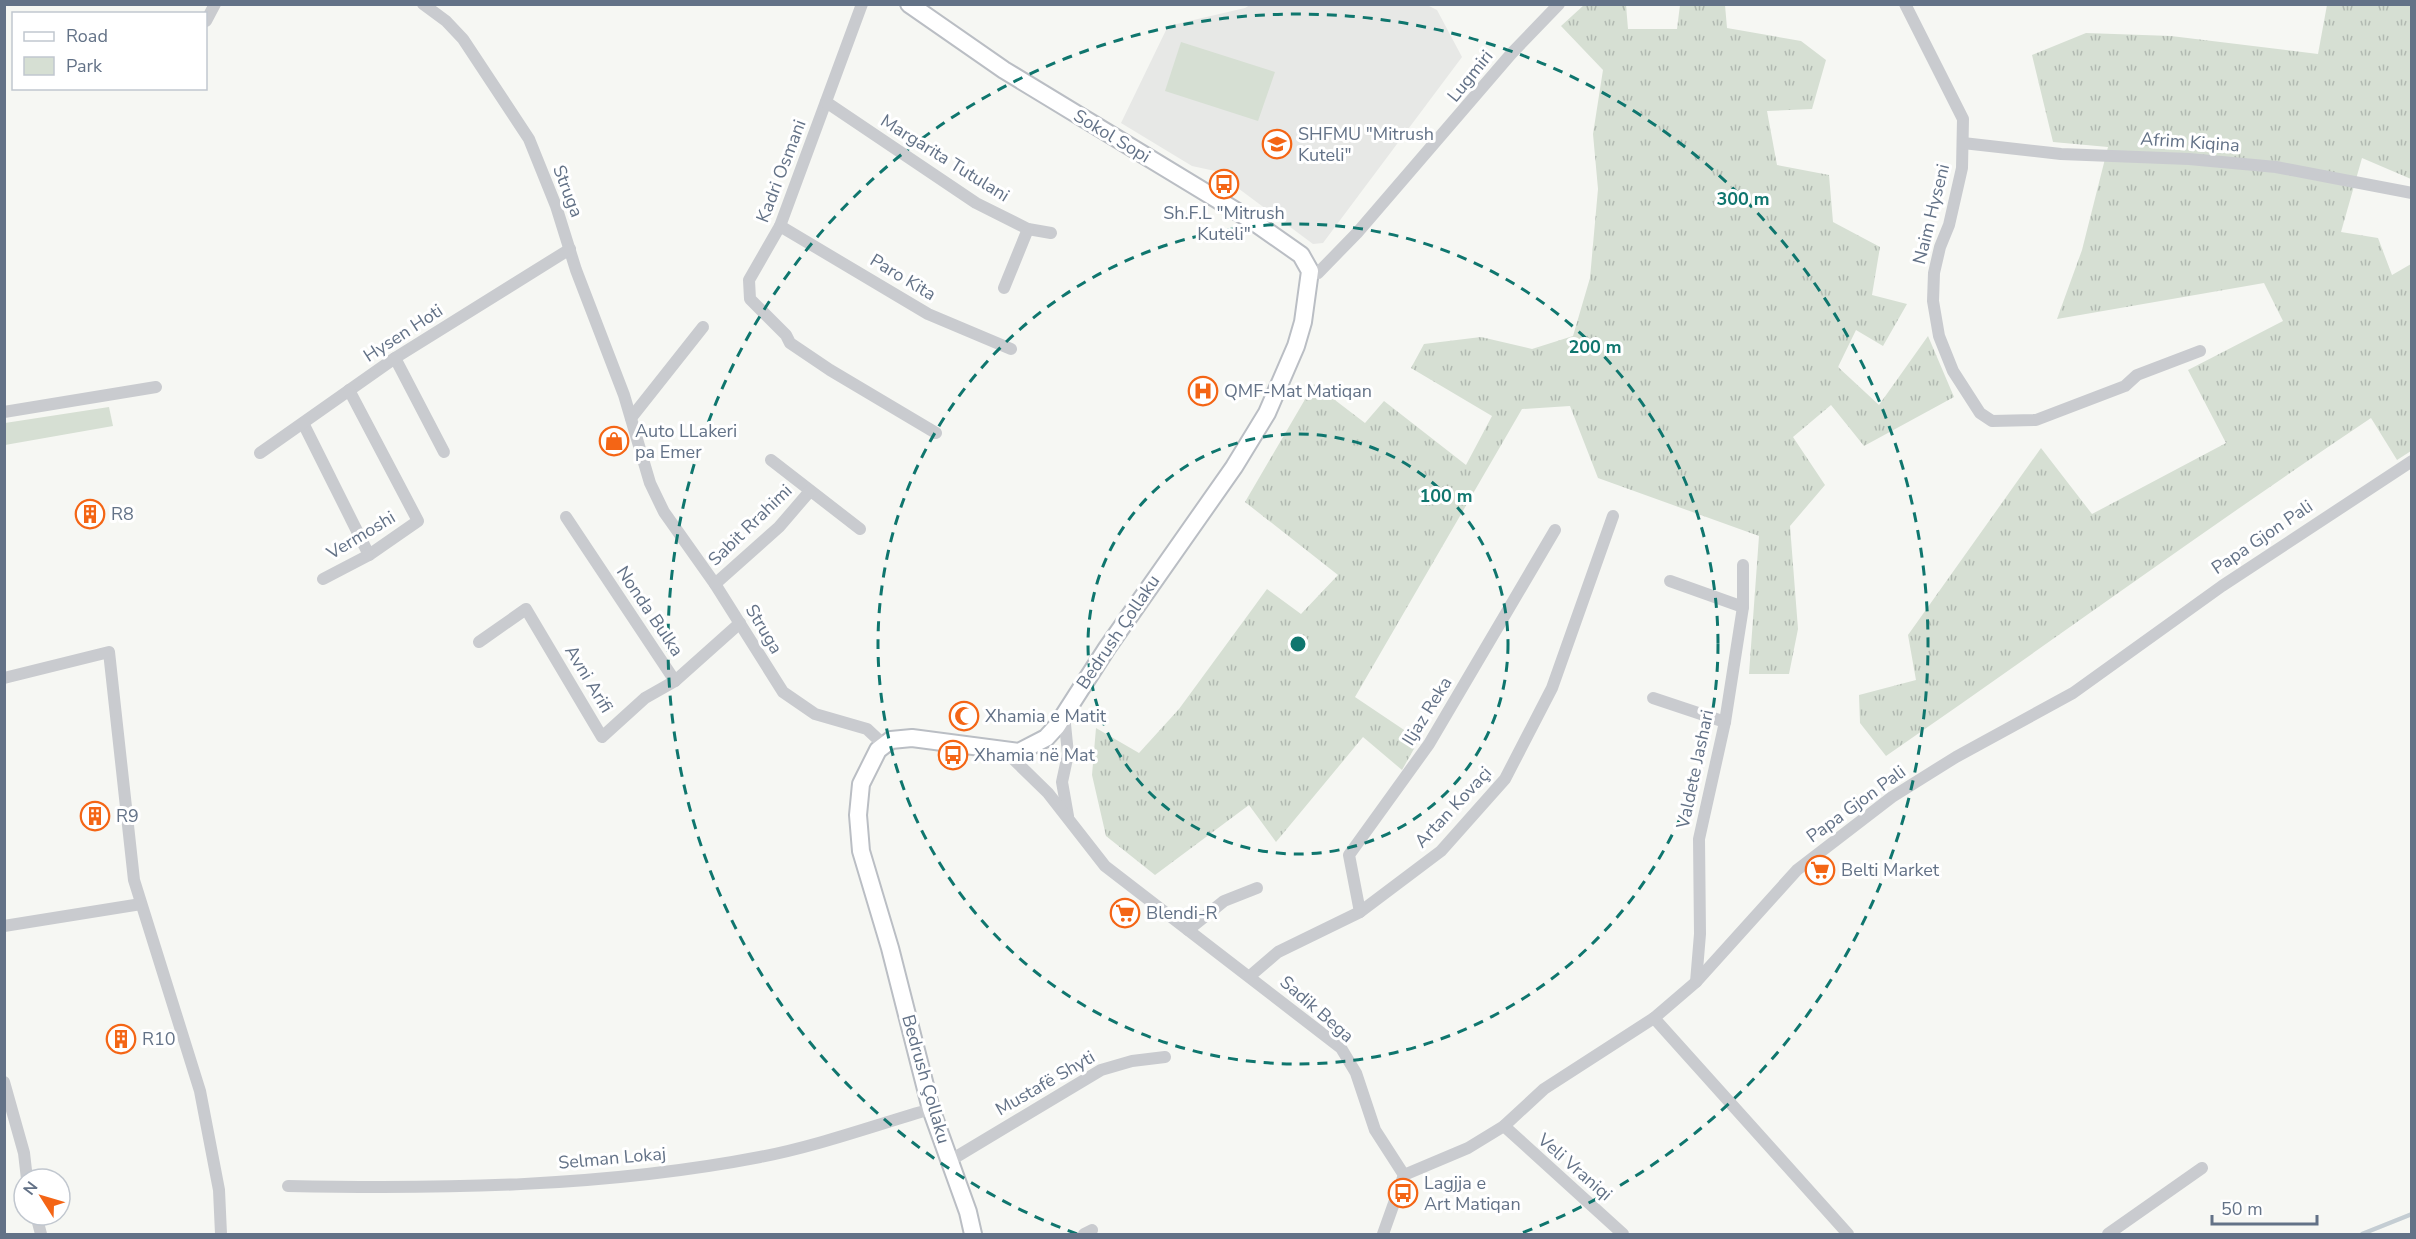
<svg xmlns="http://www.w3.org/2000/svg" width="2416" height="1239" font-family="'Nunito Sans',sans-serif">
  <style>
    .built { fill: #e7e8e6 }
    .grass { fill: url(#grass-tufts) }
    .green { fill: #d6dfd3 }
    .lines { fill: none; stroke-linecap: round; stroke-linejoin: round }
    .stream { stroke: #c4cdd3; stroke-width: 4.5 }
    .secondary-casing { stroke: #babec4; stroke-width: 20 }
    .street { stroke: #c9cbcf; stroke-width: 12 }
    .secondary { stroke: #fff; stroke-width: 16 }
    .ring { fill: none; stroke: #0f766e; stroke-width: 3; stroke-dasharray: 10 8 }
    .labels { text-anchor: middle; stroke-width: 6; stroke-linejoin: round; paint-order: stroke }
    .street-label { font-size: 18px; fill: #637287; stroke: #fff }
    .poi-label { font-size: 18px; fill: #637287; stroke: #fff; text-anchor: start }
    .centre { fill: #0f766e; stroke: #fff; stroke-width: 3 }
    .ring-label { font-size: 18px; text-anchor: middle; font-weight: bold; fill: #0f766e; stroke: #fff; stroke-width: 6; stroke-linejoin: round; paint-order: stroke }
  </style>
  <defs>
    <pattern id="grass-tufts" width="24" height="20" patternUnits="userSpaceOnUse" patternTransform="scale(1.5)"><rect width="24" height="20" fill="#d6dfd3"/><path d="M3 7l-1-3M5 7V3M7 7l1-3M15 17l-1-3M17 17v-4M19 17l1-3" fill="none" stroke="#b1b9b1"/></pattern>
  </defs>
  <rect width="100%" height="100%" fill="#f6f7f3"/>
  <!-- built -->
  <polygon class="built" points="1250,5 1427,5 1437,10 1462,57 1323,243 1313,244 1215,171 1192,166 1121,123 1168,26 1245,8"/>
  <!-- grass -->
  <g class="grass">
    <polygon points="1584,5 1626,5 1628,29 1677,29 1680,5 1725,5 1727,28 1801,41 1826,60 1812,109 1767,111 1777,165 1829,175 1833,222 1880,247 1872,295 1907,304 1883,346 1856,330 1838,367 1879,405 1928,336 1954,397 1864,446 1831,405 1793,437 1825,485 1790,526 1798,629 1789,674 1749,674 1759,536 1598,478 1570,406 1522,409 1355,697 1419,740 1402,770 1363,737 1276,842 1249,805 1155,875 1106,836 1092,775 1096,728 1139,753 1179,709 1267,589 1301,614 1338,575 1245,502 1314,384 1365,423 1384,401 1466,465 1492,416 1411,368 1424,344 1481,337 1532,349 1573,336 1590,278 1598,189 1593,134 1603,70 1561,26"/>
    <path d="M2327,5H2411V179L2362,158L2341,232L2378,238L2392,275L2411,264V451L2397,460L2371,418C2207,528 2048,644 1886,756L1860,723L1859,695L1916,680L1908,635L2041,448L2092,514L2226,443L2188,370L2283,321L2264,283L2057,319L2082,250L2108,147L2053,142L2032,55L2086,33L2171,36L2318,54Z"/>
  </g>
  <!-- green -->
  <g class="green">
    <polygon points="1181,42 1275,72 1258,121 1165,91"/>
    <polygon points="109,407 113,426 5,445 5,423"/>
  </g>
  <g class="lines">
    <!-- stream -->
    <polyline class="stream" points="2362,1234 2412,1214"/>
    <!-- secondary casing -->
    <g class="secondary-casing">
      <polyline id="secondary" points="909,4 1004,70 1251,220 1301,255 1310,271 1303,322 1296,346 1267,413 1234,467 1107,648 1057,726 1046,738 1019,752 912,738 891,740 878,750 861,784 858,815 861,851 890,948 931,1109 968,1212 973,1234"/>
    </g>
    <!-- street -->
    <g class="street">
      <polyline points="423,4 446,21 463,39 529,139 556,206 576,270 624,395 650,483 664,512 715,584 783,692 815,714 867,729 883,744"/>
      <polyline points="862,4 780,226 749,280 750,299 786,335 790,343 830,370 936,433"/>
      <polyline points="1905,4 1963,119 1962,168 1949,225 1940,247 1934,273 1933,301 1939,336 1953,371 1980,413 1992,421 2036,420 2125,386 2137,375 2200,351"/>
      <polyline points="206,21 215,4"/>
      <polyline points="826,102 976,203 1028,229 1051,233"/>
      <polyline points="1963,143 2061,154 2189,159 2276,167 2412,193"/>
      <polyline points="780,226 928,314 1011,349"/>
      <polyline points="1310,271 1318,273 1357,233 1511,54 1559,4"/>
      <polyline points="1004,288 1028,229"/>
      <polyline points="395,358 444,452"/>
      <polyline points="4,412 156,387"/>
      <polyline points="631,418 703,327"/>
      <polyline points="303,423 369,555"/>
      <polyline points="260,453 395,358 570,249"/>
      <polyline points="771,460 860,529"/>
      <polyline points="566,517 675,681"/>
      <polyline points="323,579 369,555 418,521 349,390"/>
      <polyline points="1670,581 1743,607"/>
      <polyline points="715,584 779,527 810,491"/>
      <polyline points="479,642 526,609 602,737 645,698 675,681 740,623"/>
      <polyline points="4,678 109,652 134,880 200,1091 219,1190 221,1234"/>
      <polyline points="1653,698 1725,722"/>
      <polyline points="1064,714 1068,754 1062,782 1068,816"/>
      <polyline points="1005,751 1048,793 1105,866 1341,1048 1356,1073 1375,1130 1404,1175"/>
      <polyline points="1360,912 1349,855 1429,744 1555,530"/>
      <polyline points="4,926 141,904"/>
      <polyline points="1188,930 1224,901 1257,888"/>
      <polyline points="1250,976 1278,952 1360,912 1441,851 1505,779 1552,688 1613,516"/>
      <polyline points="1696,982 1700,934 1699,839 1725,722 1743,607 1743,565"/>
      <polyline points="1654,1018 1848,1234"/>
      <polyline points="4,1082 24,1153 27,1179"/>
      <polyline points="1504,1126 1623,1234"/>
      <polyline points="951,1160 1101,1070 1132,1061 1165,1057"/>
      <path d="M288,1186C445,1189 605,1187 760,1157C818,1146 875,1125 931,1109"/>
      <polyline points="36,1215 41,1234"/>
      <polyline points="1084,1234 1092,1230"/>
      <polyline points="1383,1234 1404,1175 1468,1148 1504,1126 1544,1089 1654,1018 1696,982 1797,870 1892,797 1956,757 2073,693 2222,586 2412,461"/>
      <polyline points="2108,1234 2202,1168"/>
    </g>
    <!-- secondary -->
    <use href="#secondary" class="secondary"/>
  </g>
  <!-- distance rings -->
  <g class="ring">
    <circle cx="1298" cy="644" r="210"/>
    <circle cx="1298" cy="644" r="420"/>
    <path d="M1077 1234A630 630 0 1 1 1519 1234"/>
  </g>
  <!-- icons -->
  <defs>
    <g id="school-ring" transform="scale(1.5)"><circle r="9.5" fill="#fff" stroke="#f46515" stroke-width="1.5"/><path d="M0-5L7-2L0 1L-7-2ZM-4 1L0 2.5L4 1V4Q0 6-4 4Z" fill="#f46515"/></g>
    <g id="bus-ring" transform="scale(1.5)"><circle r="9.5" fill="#fff" stroke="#f46515" stroke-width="1.5"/><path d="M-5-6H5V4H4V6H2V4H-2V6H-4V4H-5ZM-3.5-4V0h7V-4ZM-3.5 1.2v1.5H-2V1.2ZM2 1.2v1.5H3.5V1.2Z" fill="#f46515"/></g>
    <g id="hospital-ring" transform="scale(1.5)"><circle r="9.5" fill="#fff" stroke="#f46515" stroke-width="1.5"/><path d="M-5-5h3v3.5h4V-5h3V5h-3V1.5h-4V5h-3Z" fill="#f46515"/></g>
    <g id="shop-ring" transform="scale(1.5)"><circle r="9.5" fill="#fff" stroke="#f46515" stroke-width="1.5"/><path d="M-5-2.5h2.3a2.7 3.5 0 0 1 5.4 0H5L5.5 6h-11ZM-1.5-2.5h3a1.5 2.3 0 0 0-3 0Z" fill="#f46515"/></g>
    <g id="building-ring" transform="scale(1.5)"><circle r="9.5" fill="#fff" stroke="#f46515" stroke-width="1.5"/><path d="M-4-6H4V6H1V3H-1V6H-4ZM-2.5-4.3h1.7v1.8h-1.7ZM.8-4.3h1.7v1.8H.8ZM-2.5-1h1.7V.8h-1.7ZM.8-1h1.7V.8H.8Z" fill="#f46515"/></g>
    <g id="mosque-ring" transform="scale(1.5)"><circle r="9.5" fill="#fff" stroke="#f46515" stroke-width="1.5"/><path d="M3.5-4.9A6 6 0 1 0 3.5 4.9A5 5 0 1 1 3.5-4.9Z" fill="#f46515"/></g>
    <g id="supermarket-ring" transform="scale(1.5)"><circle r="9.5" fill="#fff" stroke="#f46515" stroke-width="1.5"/><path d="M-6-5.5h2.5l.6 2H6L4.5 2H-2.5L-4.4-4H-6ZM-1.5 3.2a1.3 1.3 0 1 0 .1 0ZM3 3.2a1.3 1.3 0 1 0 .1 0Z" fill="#f46515"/></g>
  </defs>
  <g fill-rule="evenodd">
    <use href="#school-ring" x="1277" y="144"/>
    <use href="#bus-ring" x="1224" y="184"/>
    <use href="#hospital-ring" x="1203" y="391"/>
    <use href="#shop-ring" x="614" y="441"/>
    <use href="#building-ring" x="90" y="514"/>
    <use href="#mosque-ring" x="964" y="716"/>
    <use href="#bus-ring" x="953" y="755"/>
    <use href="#building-ring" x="95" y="816"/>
    <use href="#supermarket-ring" x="1820" y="870"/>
    <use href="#supermarket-ring" x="1125" y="913"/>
    <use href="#building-ring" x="121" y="1039"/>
    <use href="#bus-ring" x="1403" y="1193"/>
  </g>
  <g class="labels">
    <!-- street labels -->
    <g class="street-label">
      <text transform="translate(1470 76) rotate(-51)" y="6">Lugmiri</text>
      <text transform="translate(1112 136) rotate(31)" y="6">Sokol Sopi</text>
      <text transform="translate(2190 142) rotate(4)" y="6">Afrim Kiqina</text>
      <text transform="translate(945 158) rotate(32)" y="6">Margarita Tutulani</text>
      <text transform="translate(781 171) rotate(-69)" y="6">Kadri Osmani</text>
      <text transform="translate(568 191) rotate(69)" y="6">Struga</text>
      <text transform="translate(1931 214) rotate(-76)" y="6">Naim Hyseni</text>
      <text transform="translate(903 277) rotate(31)" y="6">Paro Kita</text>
      <text transform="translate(403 333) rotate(-33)" y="6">Hysen Hoti</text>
      <text transform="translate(750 525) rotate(-44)" y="6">Sabit Rrahimi</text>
      <text transform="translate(361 535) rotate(-31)" y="6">Vermoshi</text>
      <text transform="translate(2262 537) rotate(-34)" y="6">Papa Gjon Pali</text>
      <text transform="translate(650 611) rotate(56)" y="6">Nonda Bulka</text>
      <text transform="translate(764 629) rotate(59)" y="6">Struga</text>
      <text transform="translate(1118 632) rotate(-56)" y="6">Bedrush Çollaku</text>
      <text transform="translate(589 679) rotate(59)" y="6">Avni Arifi</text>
      <text transform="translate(1427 711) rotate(-58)" y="6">Iljaz Reka</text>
      <text transform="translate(1695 769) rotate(-78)" y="6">Valdete Jashari</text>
      <text transform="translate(1856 804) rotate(-36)" y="6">Papa Gjon Pali</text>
      <text transform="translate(1453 807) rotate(-47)" y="6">Artan Kovaçi</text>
      <text transform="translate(1317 1009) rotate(41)" y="6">Sadik Bega</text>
      <text transform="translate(926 1079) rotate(74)" y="6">Bedrush Çollaku</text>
      <text transform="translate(1045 1083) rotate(-30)" y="6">Mustafë Shyti</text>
      <text transform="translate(612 1158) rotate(-5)" y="6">Selman Lokaj</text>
      <text transform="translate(1575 1167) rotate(41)" y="6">Veli Vraniqi</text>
    </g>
    <!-- poi labels -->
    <g class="poi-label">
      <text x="1298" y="140">SHFMU "Mitrush<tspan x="1298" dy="21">Kuteli"</tspan></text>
      <text x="1224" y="219" text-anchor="middle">Sh.F.L "Mitrush<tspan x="1224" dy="21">Kuteli"</tspan></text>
      <text x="1224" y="397">QMF-Mat Matiqan</text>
      <text x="635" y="437">Auto LLakeri<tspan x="635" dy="21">pa Emer</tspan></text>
      <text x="111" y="520">R8</text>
      <text x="985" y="722">Xhamia e Matit</text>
      <text x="974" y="761">Xhamia në Mat</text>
      <text x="116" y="822">R9</text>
      <text x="1841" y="876">Belti Market</text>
      <text x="1146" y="919">Blendi-R</text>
      <text x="142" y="1045">R10</text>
      <text x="1424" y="1189">Lagjja e<tspan x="1424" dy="21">Art Matiqan</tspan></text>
    </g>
  </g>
  <circle cx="1298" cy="644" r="9" class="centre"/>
  <g class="ring-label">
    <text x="1743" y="205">300 m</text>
    <text x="1595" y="353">200 m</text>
    <text x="1446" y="502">100 m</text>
  </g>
  <!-- border -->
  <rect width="2416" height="1239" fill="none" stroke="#637287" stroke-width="12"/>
  <!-- legend -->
  <rect x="12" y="12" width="195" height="78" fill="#ffffff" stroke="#c1c7cf" stroke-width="1.5"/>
  <rect x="24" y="32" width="30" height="9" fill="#ffffff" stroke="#c1c7cf" stroke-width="1.5"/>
  <text x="66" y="42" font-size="18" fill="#637287">Road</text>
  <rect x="24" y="57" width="30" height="18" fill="#d6dfd3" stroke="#c1c7cf" stroke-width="1.5"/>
  <text x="66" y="72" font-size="18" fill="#637287">Park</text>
  <!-- north arrow -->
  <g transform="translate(42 1197) rotate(307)"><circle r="28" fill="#ffffff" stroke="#c1c7cf" stroke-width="1.5"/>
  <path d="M0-4.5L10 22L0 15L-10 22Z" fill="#f46515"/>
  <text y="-9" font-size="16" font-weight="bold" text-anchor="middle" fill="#637287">N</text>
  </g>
  <!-- scale -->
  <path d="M2212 1215v9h105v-9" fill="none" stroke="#637287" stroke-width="3"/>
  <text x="2221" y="1215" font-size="18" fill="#637287" stroke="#ffffff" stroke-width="4.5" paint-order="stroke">50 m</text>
</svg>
